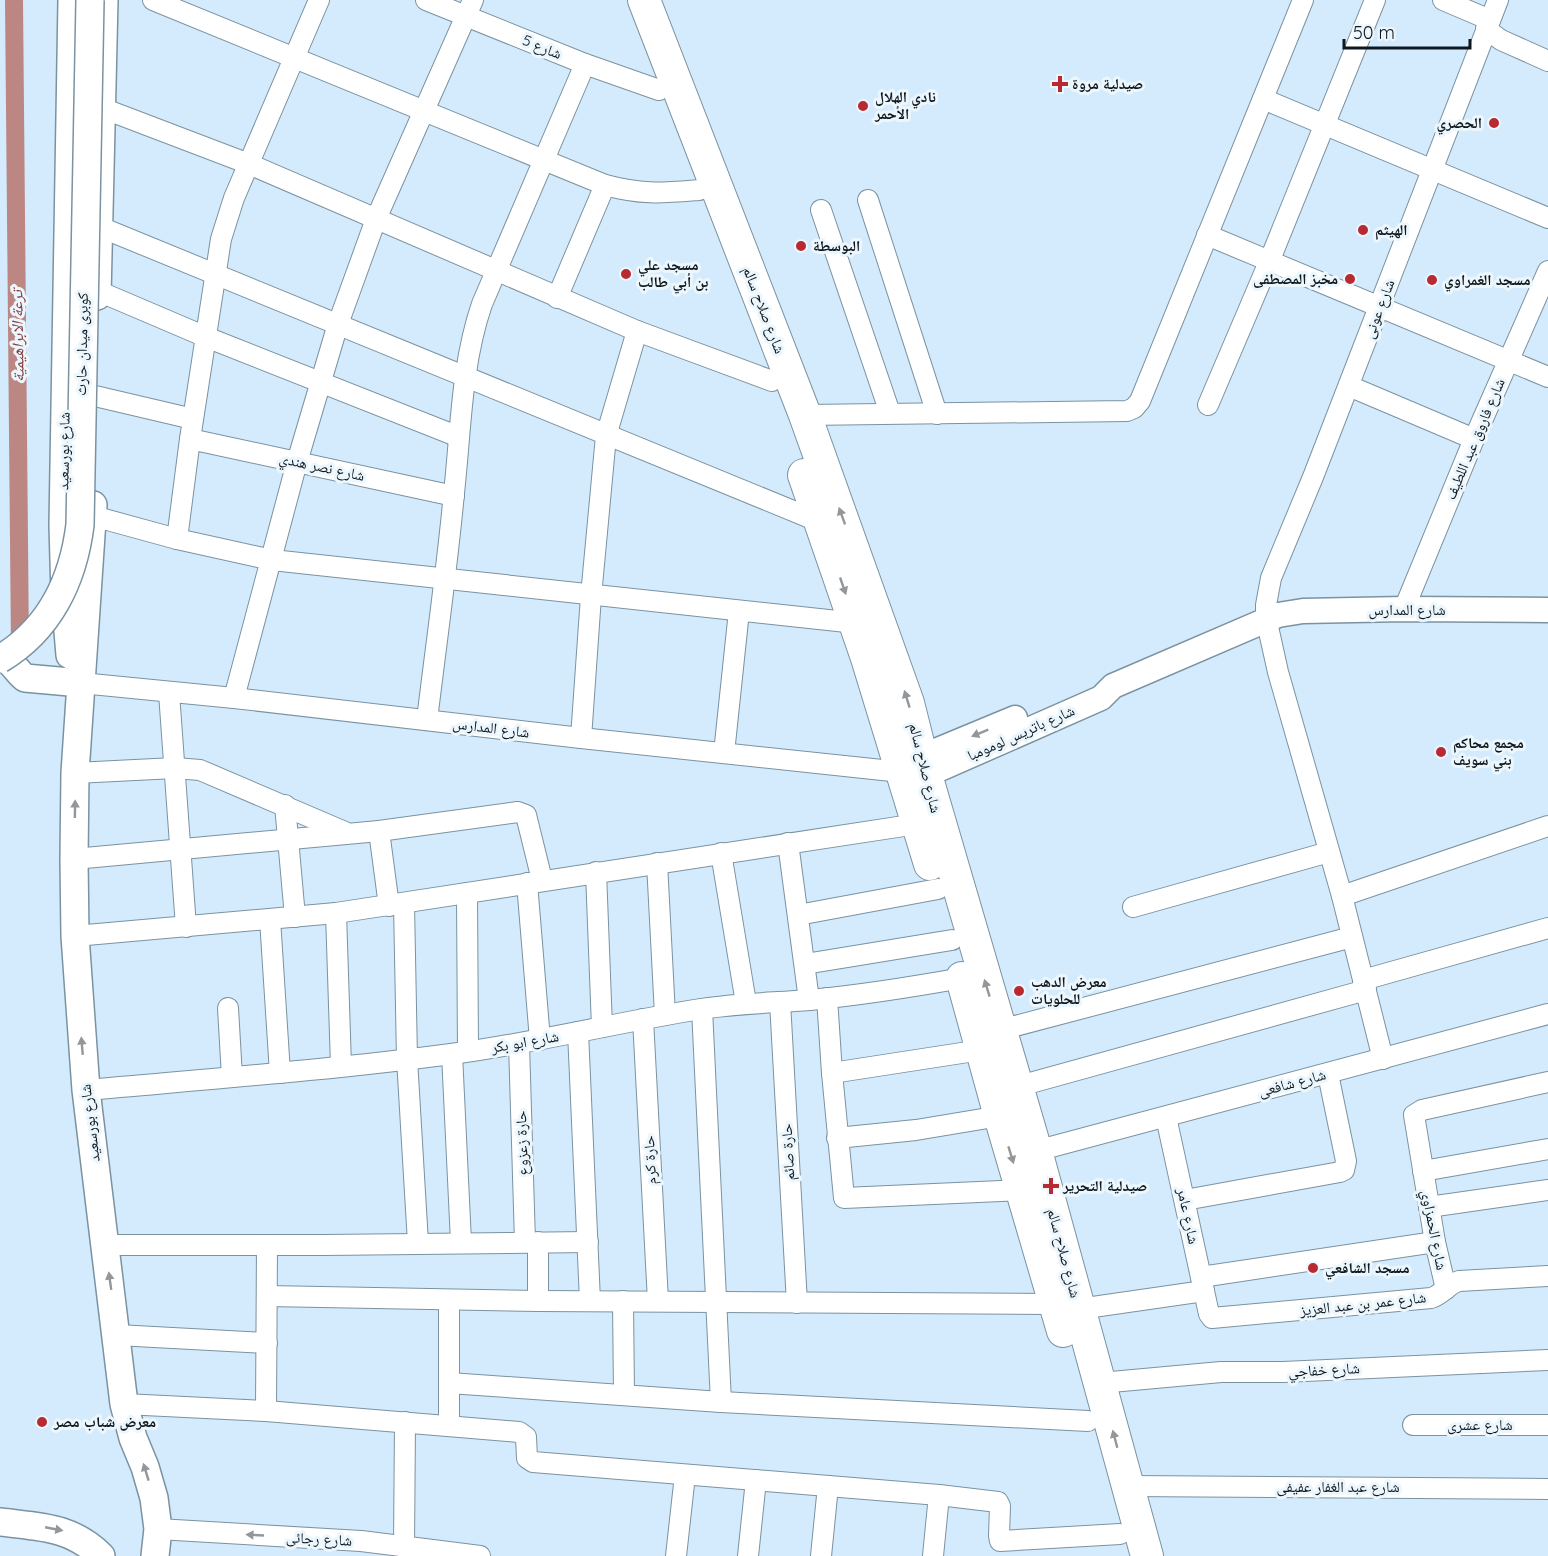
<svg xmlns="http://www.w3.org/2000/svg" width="1548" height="1556" font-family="Quicksand,'Noto Naskh Arabic',sans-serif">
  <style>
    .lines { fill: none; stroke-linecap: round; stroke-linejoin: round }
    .canal { stroke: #bc8682; stroke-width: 18 }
    .minor-casing { stroke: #7b92a1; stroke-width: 22 }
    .tertiary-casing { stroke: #7b92a1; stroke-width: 27 }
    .secondary-casing { stroke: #7b92a1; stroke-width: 30 }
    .primary-casing { stroke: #7b92a1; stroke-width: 34 }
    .minor { stroke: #fff; stroke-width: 20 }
    .tertiary { stroke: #fff; stroke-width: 24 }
    .secondary { stroke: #fff; stroke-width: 27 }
    .primary { stroke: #fff; stroke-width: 32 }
    .secondary-bridge-casing { stroke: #7b92a1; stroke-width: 30; stroke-linecap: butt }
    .secondary-bridge { stroke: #fff; stroke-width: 27 }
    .oneway { fill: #93979a }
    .poi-dot { fill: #b92932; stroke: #ecf6fd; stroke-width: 2 }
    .labels { text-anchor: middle; stroke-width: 6; stroke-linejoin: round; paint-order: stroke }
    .street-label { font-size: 15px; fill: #0f181e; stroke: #ecf6fd }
    .poi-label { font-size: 15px; font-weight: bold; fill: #0f181e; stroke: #ecf6fd; text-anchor: start }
    .water-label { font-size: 16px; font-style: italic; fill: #833d3b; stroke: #ecf6fd }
  </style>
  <rect width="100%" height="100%" fill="#d3ebfc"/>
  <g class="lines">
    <!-- canal -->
    <polyline class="canal" points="14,0 20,649"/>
    <!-- minor casing -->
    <g class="minor-casing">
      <g id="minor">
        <path d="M153,0L605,185C643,195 661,193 699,190"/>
        <polyline points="426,0 585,64 659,90"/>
        <polyline points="1443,0 1490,20"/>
        <polyline points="1486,29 1501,40 1548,61"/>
        <polyline points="1263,99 1548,218"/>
        <polyline points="102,108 249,164 637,331 772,381"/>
        <polyline points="868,200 937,414"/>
        <polyline points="821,210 890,413"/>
        <polyline points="100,227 820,522"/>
        <polyline points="1207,235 1548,377"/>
        <polyline points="98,291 206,337 459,437"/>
        <polyline points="557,298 605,185"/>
        <polyline points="1349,386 1474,439"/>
        <polyline points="95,396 193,419"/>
        <polyline points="1208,405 1269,262 1375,0"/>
        <polyline points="805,415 1127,411 1134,408 1140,401 1303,0"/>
        <polyline points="190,439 454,496"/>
        <polyline points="93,516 177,539 272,560 856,623"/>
        <polyline points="177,539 190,439 221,239 234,198 319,0"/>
        <polyline points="1404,609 1474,439 1548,271"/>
        <polyline points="81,683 234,698 581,738 901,772"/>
        <polyline points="169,693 186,927"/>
        <polyline points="234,698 297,462 338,324 376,219 473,0"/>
        <path d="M427,720C436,645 447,569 454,493C461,430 461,365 482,304L585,64"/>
        <polyline points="581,738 591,596 606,436 637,331"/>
        <polyline points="724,753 739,611"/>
        <polyline points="75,773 175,768 200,770 345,832"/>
        <polyline points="285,805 295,917"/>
        <polyline points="379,831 389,906"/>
        <polyline points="788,843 809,1000"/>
        <polyline points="721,853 746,1003"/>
        <polyline points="74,859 379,831 518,812 526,815 542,880"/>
        <polyline points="657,863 665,1015"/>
        <polyline points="596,872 602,1027"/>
        <polyline points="527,883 540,1040"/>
        <polyline points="467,893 468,1051"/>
        <polyline points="1342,896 1548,826"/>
        <polyline points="404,904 407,1059 418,1243"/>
        <polyline points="1133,907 1329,852"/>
        <polyline points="336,913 341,1066"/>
        <polyline points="798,915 938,889"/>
        <polyline points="270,919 280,1073"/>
        <polyline points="75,936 336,913 917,824"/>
        <polyline points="805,964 952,940"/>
        <polyline points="1363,980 1548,928"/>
        <polyline points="827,998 832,1073 844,1198 1022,1190"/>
        <polyline points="780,1002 797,1303"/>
        <polyline points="228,1008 232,1077"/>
        <polyline points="702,1009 721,1402"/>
        <polyline points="643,1019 658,1301"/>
        <polyline points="1000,1030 1352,937"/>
        <polyline points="578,1032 590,1301"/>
        <polyline points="519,1044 525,1242"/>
        <polyline points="452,1054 461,1242"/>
        <polyline points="1383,1059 1342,896 1278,672 1266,618 1266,605 1271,578 1313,477 1498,0"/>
        <polyline points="832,1073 981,1050"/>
        <polyline points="1016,1087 1366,990"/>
        <path d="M86,1090C208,1079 330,1070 451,1054C536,1043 618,1022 701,1009C738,1003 774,1003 810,1000C861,995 912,987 962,978"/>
        <path d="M1166,1117L1209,1314L1212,1318L1431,1298C1442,1295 1448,1284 1459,1281L1548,1276"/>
        <polyline points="837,1138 916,1130 1000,1116"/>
        <polyline points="1036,1151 1548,1014"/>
        <polyline points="1423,1171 1548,1149"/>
        <polyline points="1185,1200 1340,1172 1344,1170 1346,1161 1328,1074"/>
        <polyline points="1429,1207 1548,1190"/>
        <polyline points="538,1242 538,1301"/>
        <polyline points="105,1245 324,1245 588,1242"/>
        <polyline points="1201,1277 1435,1242"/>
        <polyline points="1446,1289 1435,1242 1414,1115 1422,1110 1548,1082"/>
        <polyline points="267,1296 538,1301 1055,1304"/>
        <polyline points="623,1301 624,1395"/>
        <polyline points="1079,1309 1204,1291"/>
        <polyline points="117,1335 267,1343"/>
        <polyline points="449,1383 721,1402 1088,1421"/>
        <polyline points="1100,1383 1221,1372 1283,1372 1548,1360"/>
        <polyline points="124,1404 266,1411 519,1432 526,1437 527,1458 533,1462 939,1495 933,1556"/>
        <polyline points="266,1411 267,1245"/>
        <polyline points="449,1425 449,1300"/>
        <polyline points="1413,1425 1548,1425"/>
        <polyline points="1128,1486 1548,1489"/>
        <polyline points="939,1495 998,1502 1000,1506 999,1536 1000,1541 1120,1534"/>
        <polyline points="158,1529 361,1541 480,1556"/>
        <polyline points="404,1547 405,1422"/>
        <polyline points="676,1556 685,1475"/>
        <polyline points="748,1556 756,1480"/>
        <polyline points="821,1556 828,1486"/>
      </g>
    </g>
    <!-- tertiary casing -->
    <g class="tertiary-casing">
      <g id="tertiary">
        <polyline points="921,757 1015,718"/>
        <polyline points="926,775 1101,698 1113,686 1278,615 1303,611 1404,609 1548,610"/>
      </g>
    </g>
    <!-- secondary casing -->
    <g class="secondary-casing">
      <g id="secondary">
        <polyline points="97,296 104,0"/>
        <polyline points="93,505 75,773 74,859 75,936 86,1090 124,1404 133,1438 145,1467 154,1498 158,1529 155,1556"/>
        <polyline points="70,655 65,596 63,525 72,0"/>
        <path d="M3,657C13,662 17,672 25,678L81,683"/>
        <path d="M0,1522C39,1527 71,1526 101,1556"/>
      </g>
    </g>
    <!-- primary casing -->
    <g class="primary-casing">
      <g id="primary">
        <polyline points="644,0 805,415 908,703 926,775 1036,1151 1147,1556"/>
        <polyline points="804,475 867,658 930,864"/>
        <polyline points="962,978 1000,1116 1063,1331"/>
      </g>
    </g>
    <!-- minor -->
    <use href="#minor" class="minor"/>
    <!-- tertiary -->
    <use href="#tertiary" class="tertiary"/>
    <!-- secondary -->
    <use href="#secondary" class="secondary"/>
    <!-- primary -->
    <use href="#primary" class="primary"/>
    <!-- secondary-bridge casing -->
    <g class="secondary-bridge-casing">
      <path id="secondary-bridge" d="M0,659C49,630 73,581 80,525L90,0"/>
    </g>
    <!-- secondary-bridge -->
    <use href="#secondary-bridge" class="secondary-bridge"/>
  </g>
  <!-- one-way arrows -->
  <defs><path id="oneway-solid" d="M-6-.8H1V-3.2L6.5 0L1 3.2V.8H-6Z" transform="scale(1.5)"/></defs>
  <g class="oneway">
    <use href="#oneway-solid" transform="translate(842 516) rotate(-110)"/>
    <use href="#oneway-solid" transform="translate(843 586) rotate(71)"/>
    <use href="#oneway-solid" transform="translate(907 699) rotate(-107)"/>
    <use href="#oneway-solid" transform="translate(980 733) rotate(158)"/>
    <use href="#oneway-solid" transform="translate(75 809) rotate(-89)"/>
    <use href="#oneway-solid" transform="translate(987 988) rotate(-107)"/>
    <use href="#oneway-solid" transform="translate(82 1046) rotate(-95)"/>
    <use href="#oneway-solid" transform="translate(1011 1155) rotate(73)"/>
    <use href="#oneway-solid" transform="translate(110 1281) rotate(-98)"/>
    <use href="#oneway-solid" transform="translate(1115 1439) rotate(-105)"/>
    <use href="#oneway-solid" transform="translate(146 1472) rotate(-107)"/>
    <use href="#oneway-solid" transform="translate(54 1529) rotate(11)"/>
    <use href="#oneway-solid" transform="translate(255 1535) rotate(-177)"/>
  </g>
  <!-- markers -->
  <g class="poi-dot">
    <path d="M1057 75h6v6h6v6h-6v6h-6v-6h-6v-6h6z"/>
    <circle cx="863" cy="106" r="6"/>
    <circle cx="1494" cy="123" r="6"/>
    <circle cx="1363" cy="230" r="6"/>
    <circle cx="801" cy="246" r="6"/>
    <circle cx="626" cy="274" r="6"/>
    <circle cx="1350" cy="279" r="6"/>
    <circle cx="1432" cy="280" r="6"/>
    <circle cx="1441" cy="752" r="6"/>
    <circle cx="1019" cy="991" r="6"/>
    <path d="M1048 1177h6v6h6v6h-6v6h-6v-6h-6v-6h6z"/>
    <circle cx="1313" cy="1268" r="6"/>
    <circle cx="42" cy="1422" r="6"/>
  </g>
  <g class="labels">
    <!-- street labels -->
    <g class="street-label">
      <text transform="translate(542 47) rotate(22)" y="5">شارع 5</text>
      <text transform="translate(1379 309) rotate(-69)" y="5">شارع عونى</text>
      <text transform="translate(764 310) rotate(69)" y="5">شارع صلاح سالم</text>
      <text transform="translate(82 344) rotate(-89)" y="5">كوبرى ميدان حارث</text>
      <text transform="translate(1475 439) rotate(-67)" y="5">شارع فاروق عبد اللطيف</text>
      <text transform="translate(64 451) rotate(-89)" y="5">شارع بورسعيد</text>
      <text transform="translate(322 467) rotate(12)" y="5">شارع نصر هندي</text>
      <text x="1407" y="615">شارع المدارس</text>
      <text transform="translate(491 728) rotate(7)" y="5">شارع المدارس</text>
      <text transform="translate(1021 733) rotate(-24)" y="5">شارع باتريس لومومبا</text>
      <text transform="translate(925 768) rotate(76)" y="5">شارع صلاح سالم</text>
      <text transform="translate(525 1042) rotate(-10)" y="5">شارع ابو بكر</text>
      <text transform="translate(1292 1083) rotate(-15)" y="5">شارع شافعى</text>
      <text transform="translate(90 1123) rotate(-97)" y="5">شارع بورسعيد</text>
      <text transform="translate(522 1143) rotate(-92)" y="5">حارة زعزوع</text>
      <text transform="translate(788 1152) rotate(-93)" y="5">حارة صائم</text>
      <text transform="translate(650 1160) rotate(-93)" y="5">حارة كرم</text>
      <text transform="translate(1188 1216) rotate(78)" y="5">شارع عامر</text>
      <text transform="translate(1434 1230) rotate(79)" y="5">شارع الحمزاوي</text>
      <text transform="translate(1064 1253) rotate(75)" y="5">شارع صلاح سالم</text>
      <text transform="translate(1363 1304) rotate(-6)" y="5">شارع عمر بن عبد العزيز</text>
      <text transform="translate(1324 1370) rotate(-3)" y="5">شارع خفاجي</text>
      <text x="1480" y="1430">شارع عشرى</text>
      <text x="1338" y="1492">شارع عبد الغفار عفيفى</text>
      <text transform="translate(319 1539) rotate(3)" y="5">شارع رجائى</text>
    </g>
    <!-- poi labels -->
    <g class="poi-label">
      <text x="1072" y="89">صيدلية مروة</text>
      <text x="875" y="102">نادي الهلال<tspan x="875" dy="17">الأحمر</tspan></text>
      <text x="1482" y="128" text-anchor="end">الحصري</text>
      <text x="1375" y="235">الهيثم</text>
      <text x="813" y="251">البوسطة</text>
      <text x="638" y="270">مسجد علي<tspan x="638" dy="17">بن أبي طالب</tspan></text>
      <text x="1338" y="284" text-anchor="end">مخبز المصطفى</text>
      <text x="1444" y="285">مسجد الغمراوي</text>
      <text x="1453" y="748">مجمع محاكم<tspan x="1453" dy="17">بني سويف</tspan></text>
      <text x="1031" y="987">معرض الدهب<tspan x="1031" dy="17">للحلويات</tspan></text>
      <text x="1063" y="1191">صيدلية التحرير</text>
      <text x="1325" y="1273">مسجد الشافعي</text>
      <text x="54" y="1427">معرض شباب مصر</text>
    </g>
    <!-- water labels -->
    <g class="water-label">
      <text transform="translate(17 336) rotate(-91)" y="6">ترعة الابراهيمية</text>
    </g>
  </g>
  <!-- scale -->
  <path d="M1344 39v9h126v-9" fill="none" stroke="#0f181e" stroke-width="3"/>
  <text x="1353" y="39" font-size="18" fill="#0f181e" stroke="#ecf6fd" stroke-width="4.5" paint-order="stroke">50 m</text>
</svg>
